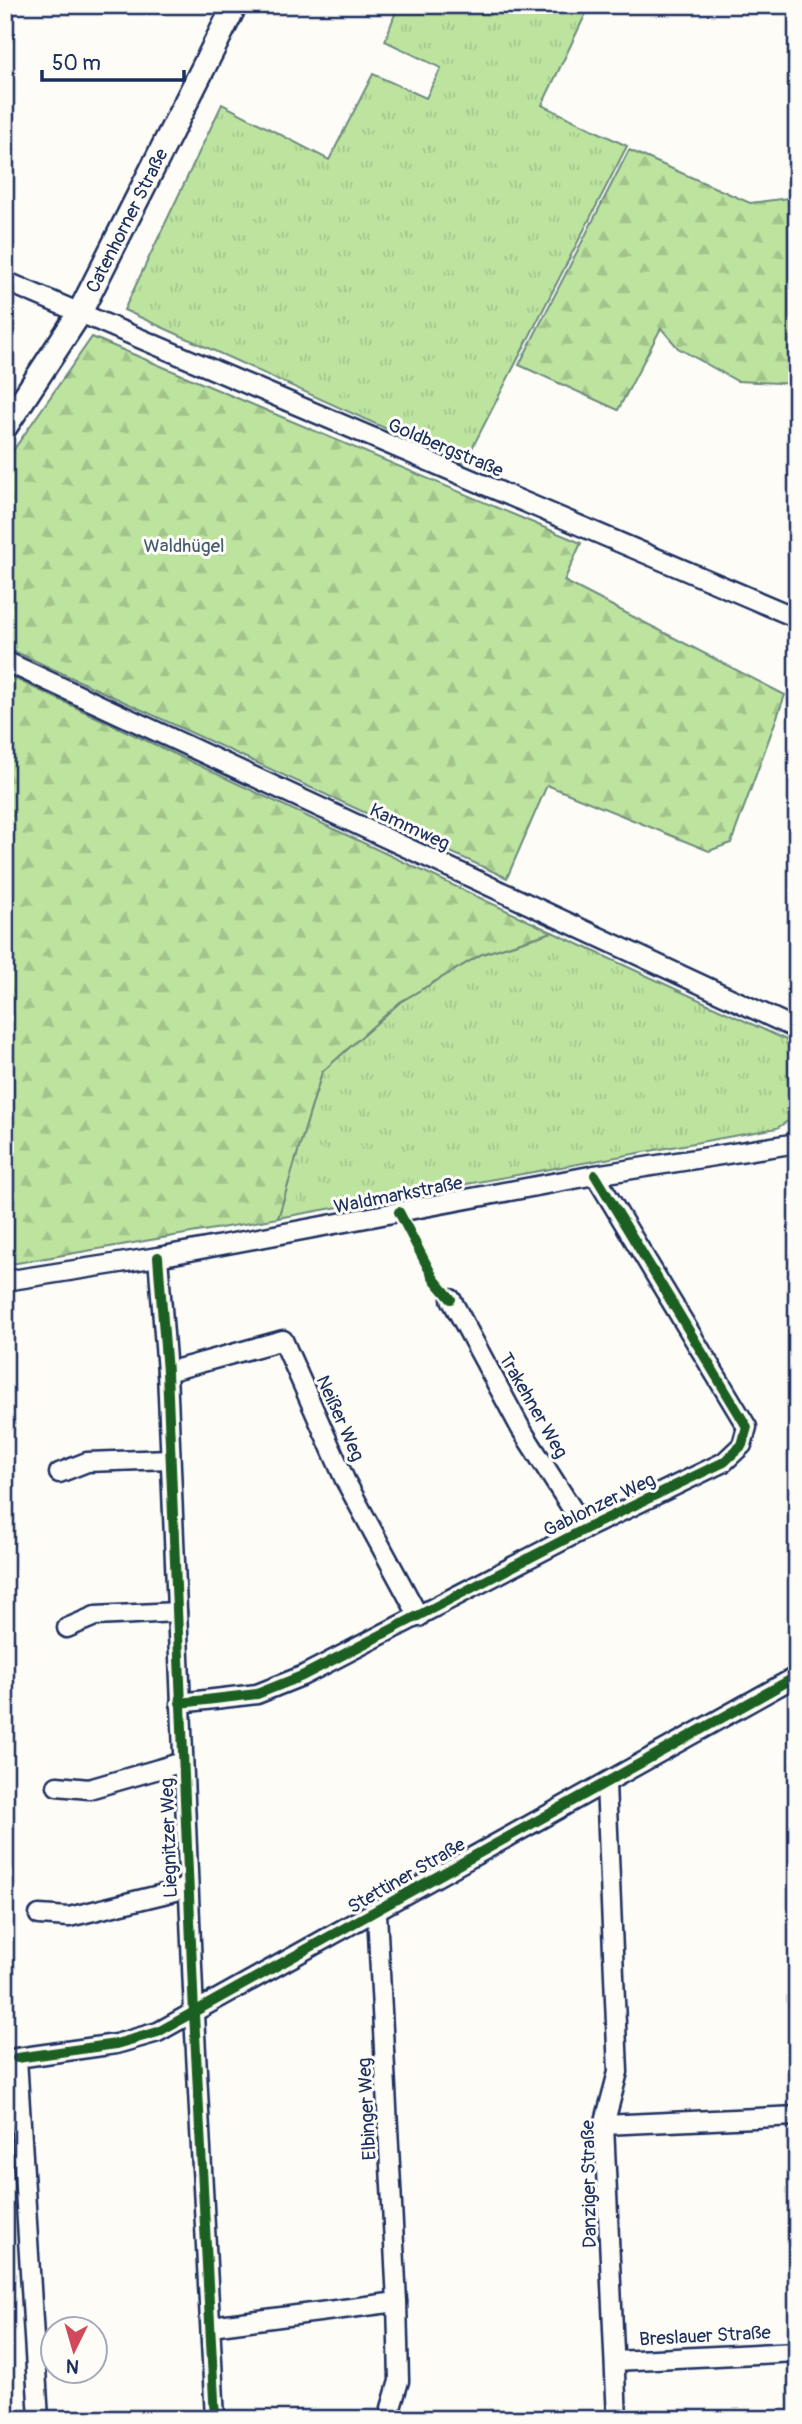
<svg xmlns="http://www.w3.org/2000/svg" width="802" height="2424" font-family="Pangolin,sans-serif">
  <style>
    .grass { fill: url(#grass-tufts); stroke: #6c8a7e; stroke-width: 2 }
    .forest { fill: url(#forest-firs); stroke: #6c8a7e; stroke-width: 2 }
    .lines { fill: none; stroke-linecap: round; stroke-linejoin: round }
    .minor-casing { stroke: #1b2f5e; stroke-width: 23 }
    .tertiary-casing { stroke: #1b2f5e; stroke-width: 28 }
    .minor { stroke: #fdfcf7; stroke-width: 18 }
    .tertiary { stroke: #fdfcf7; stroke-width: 23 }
    .cycleway-casing { stroke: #fdfcf7; stroke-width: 15 }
    .cycleway { stroke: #1b5e20; stroke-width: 10 }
    .labels { text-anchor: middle; stroke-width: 6; stroke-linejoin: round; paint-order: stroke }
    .street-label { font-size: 19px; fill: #1b2f5e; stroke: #fdfcf7 }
    .park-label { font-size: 19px; fill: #445c6e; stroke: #fdfcf7 }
  </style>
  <defs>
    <pattern id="grass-tufts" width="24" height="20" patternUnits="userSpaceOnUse" patternTransform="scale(1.75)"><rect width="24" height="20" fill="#bde49f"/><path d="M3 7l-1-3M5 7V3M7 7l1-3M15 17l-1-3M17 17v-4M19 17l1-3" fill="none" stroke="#a2c48b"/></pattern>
    <pattern id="forest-firs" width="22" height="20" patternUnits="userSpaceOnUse" patternTransform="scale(1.75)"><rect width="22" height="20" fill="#bde49f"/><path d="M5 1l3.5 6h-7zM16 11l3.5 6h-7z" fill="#a2c48b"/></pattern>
  </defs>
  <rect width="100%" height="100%" fill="#fdfcf7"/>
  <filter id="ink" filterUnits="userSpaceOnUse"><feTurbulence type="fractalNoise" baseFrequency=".0143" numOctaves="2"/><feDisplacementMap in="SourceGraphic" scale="14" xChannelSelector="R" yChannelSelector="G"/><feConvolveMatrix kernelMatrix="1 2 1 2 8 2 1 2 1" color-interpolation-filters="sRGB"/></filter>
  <g filter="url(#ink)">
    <!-- grass -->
    <g class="grass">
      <polygon points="389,5 590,5 542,105 627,146 464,464 124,310 222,104 329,160 373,74 426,98 441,68 385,41 396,11"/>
      <polygon points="552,932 797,1045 797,1115 777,1128 278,1218 322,1072 400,1002 482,954"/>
    </g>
    <!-- forest -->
    <g class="forest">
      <polygon points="629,150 750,203 797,197 797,384 737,381 678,348 661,328 618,410 519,365"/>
      <polygon points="92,337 581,543 564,581 785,695 731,843 709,851 547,785 507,878 5,647 5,468 10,455"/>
      <polygon points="5,674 552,932 482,954 400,1002 322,1072 278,1218 5,1265"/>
    </g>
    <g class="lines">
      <!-- minor casing -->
      <g class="minor-casing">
        <g id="minor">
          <polyline points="5,281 797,618"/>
          <polyline points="5,661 797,1029"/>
          <polyline points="158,1257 167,1372 194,2014 215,2419"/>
          <polyline points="5,1281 158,1257 595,1175 797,1143"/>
          <polyline points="451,1299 521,1429 585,1529"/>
          <polyline points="167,1372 283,1340 345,1480 419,1617"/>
          <polyline points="59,1473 87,1462 170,1459"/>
          <polyline points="67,1628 95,1616 177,1612"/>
          <polyline points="180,1703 257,1694 302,1676 585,1529 724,1462 742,1445 747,1427 595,1175"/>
          <polyline points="606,1783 618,2072 604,2125 617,2419"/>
          <polyline points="57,1786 89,1789 183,1762"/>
          <polyline points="39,1915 69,1917 188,1888"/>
          <polyline points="17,2058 116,2044 158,2032 797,1676"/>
          <polyline points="7,2060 17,2058 39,2419"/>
          <polyline points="604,2125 797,2116"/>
          <polyline points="211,2326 397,2302 377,1913"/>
          <polyline points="615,2361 797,2352"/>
          <polyline points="391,2408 399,2381 397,2302"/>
        </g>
      </g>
      <!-- tertiary casing -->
      <g class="tertiary-casing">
        <g id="tertiary">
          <path id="s1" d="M5,427L79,314L235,5"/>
        </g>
      </g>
      <!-- minor -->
      <use href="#minor" class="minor"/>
      <!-- tertiary -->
      <use href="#tertiary" class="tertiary"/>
      <!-- cycleway casing -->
      <g class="cycleway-casing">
        <g id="cycleway">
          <polyline points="399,1212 434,1279 451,1299"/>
          <polyline points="158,1257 167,1372 194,2014 215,2419"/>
          <polyline points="180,1703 257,1694 302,1676 585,1529 724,1462 742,1445 747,1427 595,1175"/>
          <polyline points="17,2058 116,2044 158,2032 797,1676"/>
        </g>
      </g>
      <!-- cycleway -->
      <use href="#cycleway" class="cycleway"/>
    </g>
  </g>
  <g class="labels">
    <!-- street labels -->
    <g class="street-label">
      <text dy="7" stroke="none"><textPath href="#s1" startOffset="240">Catenhorner Straße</textPath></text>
      <text transform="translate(446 447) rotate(23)" y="7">Goldbergstraße</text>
      <text transform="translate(410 826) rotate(25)" y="7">Kammweg</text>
      <text transform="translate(398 1194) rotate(-11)" y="7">Waldmarkstraße</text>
      <text transform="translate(534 1405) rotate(60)" y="7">Trakehner Weg</text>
      <text transform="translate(341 1418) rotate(66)" y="7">Neißer Weg</text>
      <text transform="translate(599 1504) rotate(-26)" y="7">Gablonzer Weg</text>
      <text transform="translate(168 1838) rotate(-92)" y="7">Liegnitzer Weg</text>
      <text transform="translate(406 1875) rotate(-30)" y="7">Stettiner Straße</text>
      <text transform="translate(366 2109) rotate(-93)" y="7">Elbinger Weg</text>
      <text transform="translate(588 2184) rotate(-91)" y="7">Danziger Straße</text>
      <text transform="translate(705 2335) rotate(-3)" y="7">Breslauer Straße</text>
    </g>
    <!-- park labels -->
    <g class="park-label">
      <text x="184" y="552">Waldhügel</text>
    </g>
  </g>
  <!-- margin -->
  <rect width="802" height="2424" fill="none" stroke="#fdfcf7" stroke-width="28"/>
  <rect x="14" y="14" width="774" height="2396" fill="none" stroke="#1b2f5e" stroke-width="2.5" filter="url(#ink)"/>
  <!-- north arrow -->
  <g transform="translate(74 2350) rotate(185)"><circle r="33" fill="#fdfcf7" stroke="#a3aaba" stroke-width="2"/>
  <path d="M0-5L12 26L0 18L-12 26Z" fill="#d1495b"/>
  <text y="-10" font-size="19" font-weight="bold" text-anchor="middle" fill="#1b2f5e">N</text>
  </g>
  <!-- scale -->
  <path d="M42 70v10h142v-10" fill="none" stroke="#1b2f5e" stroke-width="3.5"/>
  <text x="52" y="70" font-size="21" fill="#1b2f5e" stroke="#fdfcf7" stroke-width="5" paint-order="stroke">50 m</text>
</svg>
